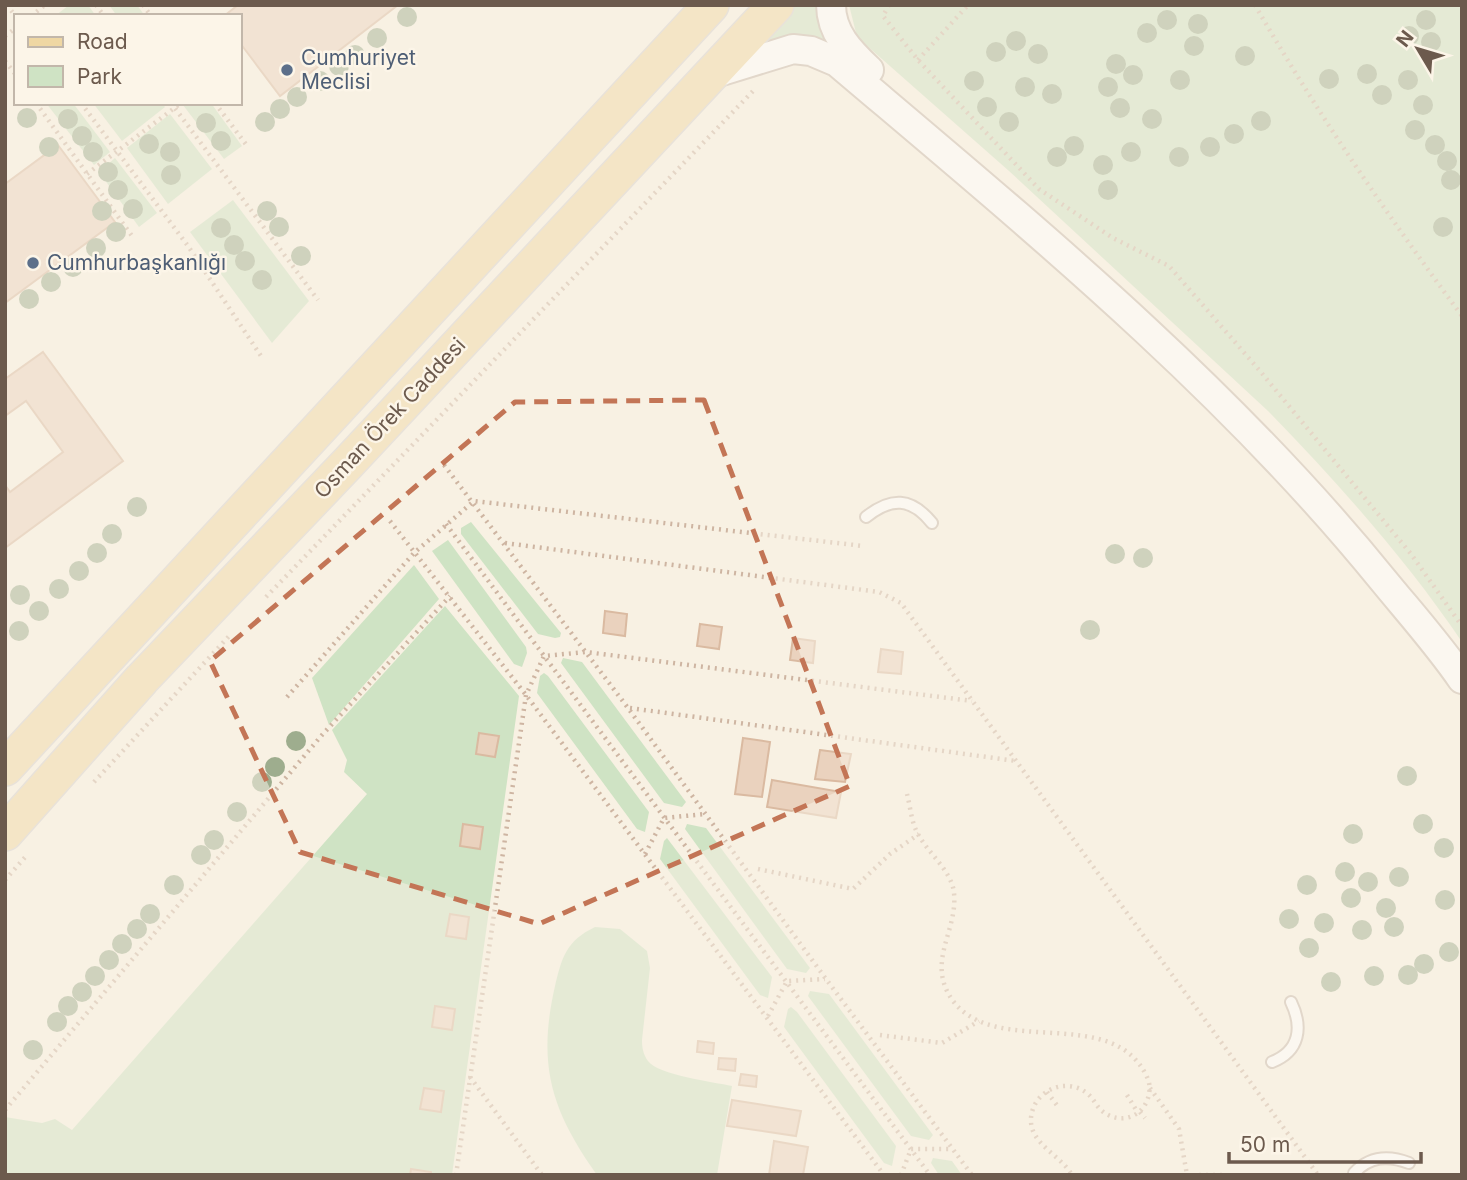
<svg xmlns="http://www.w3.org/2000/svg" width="1467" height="1180" font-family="Inter,sans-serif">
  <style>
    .green { fill: #cfe3c4 }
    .building { fill: #ead2be; stroke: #dabaa1; stroke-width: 2 }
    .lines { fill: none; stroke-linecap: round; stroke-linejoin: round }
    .service-casing { stroke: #c7b9ac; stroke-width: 14 }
    .tertiary-casing { stroke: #c7b9ac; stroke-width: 32 }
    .primary-casing { stroke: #d6d1cd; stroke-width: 38 }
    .path { stroke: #ceb5a2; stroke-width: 4.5; stroke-dasharray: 2 5; stroke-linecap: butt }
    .service { stroke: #fff; stroke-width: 10 }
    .tertiary { stroke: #fff; stroke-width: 28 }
    .primary { stroke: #efd7a3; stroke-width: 35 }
    .tree { fill: #9ead8e }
    .marked { fill: none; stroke: #c37556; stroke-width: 5; stroke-dasharray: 14 9; stroke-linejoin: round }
    .service-dot { fill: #5c6f8a; stroke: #fcf5e8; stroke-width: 2.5 }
    .labels { text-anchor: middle; stroke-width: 5; stroke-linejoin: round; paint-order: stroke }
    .service-label { font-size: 21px; fill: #4e5e75; stroke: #fcf5e8; text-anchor: start }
    .street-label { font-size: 21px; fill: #6c5a4d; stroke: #fcf5e8 }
  </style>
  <rect width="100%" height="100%" fill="#f8f1e3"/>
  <!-- green -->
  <g class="green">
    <polygon points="69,5 88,5 96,16 55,16"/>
    <polygon points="109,5 137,5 145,16 117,16"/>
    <polygon points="794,5 821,5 836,47 766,45 764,43"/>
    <path d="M849,5H1462V642C1406,559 1338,483 1268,411L1009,171L857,37Z"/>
    <polygon points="46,103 73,103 110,152 94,165"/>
    <polygon points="93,103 162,103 165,107 122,141"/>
    <polygon points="185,103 211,103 242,146 224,159 183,105"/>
    <polygon points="170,114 212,169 168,204 127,148"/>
    <polygon points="115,158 157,213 139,227 99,172"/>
    <polygon points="233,200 309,301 272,343 190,232"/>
    <polygon points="471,522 561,633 560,637 555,638 538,634 461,534 461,528"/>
    <polygon points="448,540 526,647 527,653 522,667 514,664 432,551"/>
    <polygon points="414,565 439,599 329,725 312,678"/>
    <polygon points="445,606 519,696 452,1175 5,1175 5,1117 42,1123 55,1119 72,1130 367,794 344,772 347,760 332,730"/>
    <polygon points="563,658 582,662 686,802 682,807 664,803 561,663"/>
    <polygon points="544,673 548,676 649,812 645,832 637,829 537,693 540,676"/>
    <polygon points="687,824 706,828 810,968 806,973 787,969 685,829"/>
    <polygon points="667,838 772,977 768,998 760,995 660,859 664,841"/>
    <path d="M595,927L620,929L647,951L650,968L642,1040C642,1047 643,1054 648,1061C658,1075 714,1082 732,1086L717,1175H597C551,1110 537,1065 555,986C562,957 566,941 595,927Z"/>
    <polygon points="810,991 829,994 933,1135 929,1140 911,1136 808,996"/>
    <polygon points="791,1007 797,1012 896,1146 892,1166 884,1163 784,1027 788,1009"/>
    <polygon points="933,1158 952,1161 962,1175 939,1175 931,1163"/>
  </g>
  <!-- building -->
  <g class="building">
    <polygon points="238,5 398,5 280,96 240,43 240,16 224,16"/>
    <polygon points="58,145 115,222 5,303 5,184"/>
    <polygon points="43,352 123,461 5,548 5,485 10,492 63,452 26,401 5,416 5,379"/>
    <polygon points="605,611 627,614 625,636 603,633"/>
    <polygon points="700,624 722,627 719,649 697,646"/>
    <polygon points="793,638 815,641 813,663 790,660"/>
    <polygon points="881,649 903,652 901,674 878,672"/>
    <polygon points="479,733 499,736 495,757 476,754"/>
    <polygon points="743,738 770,742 762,797 735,794"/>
    <polygon points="820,750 851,754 845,782 815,779"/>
    <polygon points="772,780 841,792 836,818 767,807"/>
    <polygon points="463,824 483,827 480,849 460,846"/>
    <polygon points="450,914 469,917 466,939 446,936"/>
    <polygon points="435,1006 455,1009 452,1030 432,1027"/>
    <polygon points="698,1041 714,1043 713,1054 697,1052"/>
    <polygon points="719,1058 736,1059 735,1071 718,1069"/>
    <polygon points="741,1074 757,1076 756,1087 739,1085"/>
    <polygon points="424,1088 444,1091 441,1112 420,1109"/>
    <polygon points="732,1100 801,1111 796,1136 727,1126"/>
    <polygon points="774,1141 808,1147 803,1175 769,1175"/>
    <polygon points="411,1169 431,1172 431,1175 410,1175"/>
  </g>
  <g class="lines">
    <!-- service casing -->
    <g class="service-casing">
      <g id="service">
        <path d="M866,517C891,497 911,497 932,523"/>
        <path d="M1272,1062C1300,1051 1303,1027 1291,1002"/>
        <path d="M1354,1173C1370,1156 1388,1155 1409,1163"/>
      </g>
    </g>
    <!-- tertiary casing -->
    <g class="tertiary-casing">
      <g id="tertiary">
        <path d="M831,5C831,33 850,52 869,70"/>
        <path d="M715,73L793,49L811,51L837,62C1028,224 1224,384 1383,580C1410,613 1438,644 1462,679"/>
      </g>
    </g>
    <!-- primary casing -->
    <g class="primary-casing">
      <g id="primary">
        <polyline points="5,768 711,5"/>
        <polyline points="5,833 142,679 349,462 776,5"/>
      </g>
    </g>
    <!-- path -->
    <g class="path">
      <polyline points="7,5 16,17"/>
      <polyline points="96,5 104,16"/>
      <polyline points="143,5 151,16"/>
      <polyline points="889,5 883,16 918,60 1039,189 1113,238 1169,266 1260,371 1411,554 1462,626"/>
      <path d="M1255,5C1317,113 1388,216 1462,316"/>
      <polyline points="31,16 45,5"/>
      <polyline points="5,36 16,28"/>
      <polyline points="918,60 968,5"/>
      <polyline points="5,61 16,75"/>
      <polyline points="36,103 132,236"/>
      <polyline points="81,103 188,246 263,359"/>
      <polyline points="171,103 318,300"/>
      <polyline points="215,103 248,147"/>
      <polyline points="87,174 181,103"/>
      <polyline points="444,465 628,708 826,979 972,1175"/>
      <polyline points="390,521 526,695 884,1175"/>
      <polyline points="446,524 930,1175"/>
      <polyline points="505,543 879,592 901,603 1318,1175"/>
      <polyline points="266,597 755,89"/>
      <polyline points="287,697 414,553 474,501 863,546"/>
      <polyline points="630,708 1016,761"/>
      <polyline points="94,782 231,634"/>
      <path d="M907,794C910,805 911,819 916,830C925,851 952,870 954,893C958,932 925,962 953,1001C997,1059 1113,1003 1147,1077C1151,1085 1150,1095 1146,1103C1137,1120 1117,1123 1102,1111C1096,1106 1094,1099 1088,1094C1073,1081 1049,1084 1037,1101C1031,1110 1029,1121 1033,1131C1041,1149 1062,1158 1072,1175"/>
      <polyline points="645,854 664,818 705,814"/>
      <polyline points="758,869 853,889 890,854 919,834"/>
      <polyline points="5,880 27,855"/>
      <polyline points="768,1016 787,981 825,979"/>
      <polyline points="880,1035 942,1043 979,1021"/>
      <polyline points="470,1077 542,1175"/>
      <polyline points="1150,1088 1179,1129 1187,1175"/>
      <polyline points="1047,1092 1059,1108"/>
      <polyline points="1127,1095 1138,1113"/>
      <polyline points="5,1110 322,735 450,596"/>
      <polyline points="1140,1112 1145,1118"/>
      <polyline points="456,1175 526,695 544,656 586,652 972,701"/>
      <polyline points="901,1175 911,1149 952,1149"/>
      <polyline points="1199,1175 1222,1175"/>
    </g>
    <!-- service -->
    <use href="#service" class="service"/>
    <!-- tertiary -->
    <use href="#tertiary" class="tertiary"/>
    <!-- primary -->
    <use href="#primary" class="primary"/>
  </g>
  <!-- trees -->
  <g class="tree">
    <circle cx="407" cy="17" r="10"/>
    <circle cx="1167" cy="20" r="10"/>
    <circle cx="1426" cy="20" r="10"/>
    <circle cx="1198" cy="24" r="10"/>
    <circle cx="1147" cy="33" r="10"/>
    <circle cx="1409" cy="36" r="10"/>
    <circle cx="377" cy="38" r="10"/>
    <circle cx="1016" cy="41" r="10"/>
    <circle cx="1431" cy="42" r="10"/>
    <circle cx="1194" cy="46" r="10"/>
    <circle cx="996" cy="52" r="10"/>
    <circle cx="1038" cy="54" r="10"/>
    <circle cx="355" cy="55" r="10"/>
    <circle cx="1245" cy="56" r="10"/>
    <circle cx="1116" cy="64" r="10"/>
    <circle cx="339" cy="66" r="10"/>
    <circle cx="1367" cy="74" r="10"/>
    <circle cx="1133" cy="75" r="10"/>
    <circle cx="1329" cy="79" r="10"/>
    <circle cx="1180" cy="80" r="10"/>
    <circle cx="1408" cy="80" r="10"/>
    <circle cx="320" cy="81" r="10"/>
    <circle cx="974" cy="81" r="10"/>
    <circle cx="1025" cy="87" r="10"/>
    <circle cx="1108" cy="87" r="10"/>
    <circle cx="1052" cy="94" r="10"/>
    <circle cx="1382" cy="95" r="10"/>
    <circle cx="297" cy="97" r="10"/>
    <circle cx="1423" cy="105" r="10"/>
    <circle cx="987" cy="107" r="10"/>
    <circle cx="1120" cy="108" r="10"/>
    <circle cx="280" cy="109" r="10"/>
    <circle cx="27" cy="118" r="10"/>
    <circle cx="68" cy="119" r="10"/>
    <circle cx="1152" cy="119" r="10"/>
    <circle cx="1261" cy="121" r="10"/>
    <circle cx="265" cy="122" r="10"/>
    <circle cx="1009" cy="122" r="10"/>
    <circle cx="206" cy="123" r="10"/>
    <circle cx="1415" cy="130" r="10"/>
    <circle cx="1234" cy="134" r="10"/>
    <circle cx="82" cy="136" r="10"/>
    <circle cx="221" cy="141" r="10"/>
    <circle cx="149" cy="144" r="10"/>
    <circle cx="1435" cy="145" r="10"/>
    <circle cx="1074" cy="146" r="10"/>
    <circle cx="49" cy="147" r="10"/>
    <circle cx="1210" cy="147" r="10"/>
    <circle cx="93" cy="152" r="10"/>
    <circle cx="170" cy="152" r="10"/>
    <circle cx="1131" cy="152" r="10"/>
    <circle cx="1057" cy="157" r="10"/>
    <circle cx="1179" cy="157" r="10"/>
    <circle cx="1447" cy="161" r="10"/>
    <circle cx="1103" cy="165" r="10"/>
    <circle cx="108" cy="172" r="10"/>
    <circle cx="171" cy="175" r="10"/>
    <circle cx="1451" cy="180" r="10"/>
    <circle cx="118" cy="190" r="10"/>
    <circle cx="1108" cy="190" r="10"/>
    <circle cx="133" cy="209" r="10"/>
    <circle cx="102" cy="211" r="10"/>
    <circle cx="267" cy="211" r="10"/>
    <circle cx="279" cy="227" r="10"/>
    <circle cx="1443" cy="227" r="10"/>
    <circle cx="221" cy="228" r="10"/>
    <circle cx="116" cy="232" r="10"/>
    <circle cx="234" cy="245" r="10"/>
    <circle cx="96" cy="248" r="10"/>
    <circle cx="301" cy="256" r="10"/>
    <circle cx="245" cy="261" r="10"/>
    <circle cx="73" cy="267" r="10"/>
    <circle cx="262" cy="280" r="10"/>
    <circle cx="51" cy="282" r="10"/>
    <circle cx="29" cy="299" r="10"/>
    <circle cx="137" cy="507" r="10"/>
    <circle cx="112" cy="534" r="10"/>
    <circle cx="97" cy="553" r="10"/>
    <circle cx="1115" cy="554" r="10"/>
    <circle cx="1143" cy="558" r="10"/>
    <circle cx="79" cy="571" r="10"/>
    <circle cx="59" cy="589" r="10"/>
    <circle cx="20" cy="595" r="10"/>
    <circle cx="39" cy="611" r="10"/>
    <circle cx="1090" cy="630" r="10"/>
    <circle cx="19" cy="631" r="10"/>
    <circle cx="296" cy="741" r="10"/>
    <circle cx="275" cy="767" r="10"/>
    <circle cx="1407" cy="776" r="10"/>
    <circle cx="262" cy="782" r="10"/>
    <circle cx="237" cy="812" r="10"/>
    <circle cx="1423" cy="824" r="10"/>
    <circle cx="1353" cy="834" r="10"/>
    <circle cx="214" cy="840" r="10"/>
    <circle cx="1444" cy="848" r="10"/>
    <circle cx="201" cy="855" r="10"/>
    <circle cx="1345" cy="872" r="10"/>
    <circle cx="1399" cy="877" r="10"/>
    <circle cx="1368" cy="882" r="10"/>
    <circle cx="174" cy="885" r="10"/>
    <circle cx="1307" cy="885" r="10"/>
    <circle cx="1351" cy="898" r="10"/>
    <circle cx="1445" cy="900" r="10"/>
    <circle cx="1386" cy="908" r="10"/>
    <circle cx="150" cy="914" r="10"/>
    <circle cx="1289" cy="919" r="10"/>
    <circle cx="1324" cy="923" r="10"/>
    <circle cx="1394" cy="927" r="10"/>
    <circle cx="137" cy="929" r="10"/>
    <circle cx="1362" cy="930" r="10"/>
    <circle cx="122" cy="944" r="10"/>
    <circle cx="1309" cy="948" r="10"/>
    <circle cx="1449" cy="952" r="10"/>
    <circle cx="109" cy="960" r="10"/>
    <circle cx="1424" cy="964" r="10"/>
    <circle cx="1408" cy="975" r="10"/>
    <circle cx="95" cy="976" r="10"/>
    <circle cx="1374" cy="976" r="10"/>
    <circle cx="1331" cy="982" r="10"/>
    <circle cx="82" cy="992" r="10"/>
    <circle cx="68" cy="1006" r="10"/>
    <circle cx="57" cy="1022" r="10"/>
    <circle cx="33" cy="1050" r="10"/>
  </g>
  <!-- marked area -->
  <path d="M0 0H1467V1180H0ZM704,400L850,786L539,924L300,852L210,661L515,402Z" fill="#f8f1e3" fill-opacity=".55" fill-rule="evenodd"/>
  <path class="marked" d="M704,400L850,786L539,924L300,852L210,661L515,402Z"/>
  <!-- markers -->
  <g class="service-dot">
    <circle cx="287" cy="70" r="7"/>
    <circle cx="33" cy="263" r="7"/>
  </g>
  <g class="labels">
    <!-- service labels -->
    <g class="service-label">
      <text x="301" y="65">Cumhuriyet<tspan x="301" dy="24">Meclisi</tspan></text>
      <text x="47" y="270">Cumhurbaşkanlığı</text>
    </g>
    <!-- street labels -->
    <g class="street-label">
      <text transform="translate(390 418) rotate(-47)" y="7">Osman Örek Caddesi</text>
    </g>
  </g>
  <!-- border -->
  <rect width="1467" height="1180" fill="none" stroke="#6c5a4d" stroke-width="14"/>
  <!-- legend -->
  <rect x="14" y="14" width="228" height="91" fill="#fcf5e8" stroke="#c2b7aa" stroke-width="2"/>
  <rect x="28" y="37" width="35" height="10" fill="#efd7a3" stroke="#c2b7aa" stroke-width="2"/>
  <text x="77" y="49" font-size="21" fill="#6c5a4d">Road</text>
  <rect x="28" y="66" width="35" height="21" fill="#cfe3c4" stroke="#c2b7aa" stroke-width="2"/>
  <text x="77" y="84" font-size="21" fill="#6c5a4d">Park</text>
  <!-- north arrow -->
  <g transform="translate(1418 49) rotate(308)" stroke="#fcf5e8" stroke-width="5" paint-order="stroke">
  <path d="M0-5L12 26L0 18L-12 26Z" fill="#6c5a4d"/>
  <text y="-10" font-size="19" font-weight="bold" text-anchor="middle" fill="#6c5a4d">N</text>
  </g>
  <!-- scale -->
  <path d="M1229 1152v10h192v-10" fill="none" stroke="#6c5a4d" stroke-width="3.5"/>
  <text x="1240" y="1152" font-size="21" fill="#6c5a4d" stroke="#fcf5e8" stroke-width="5" paint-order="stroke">50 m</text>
</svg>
